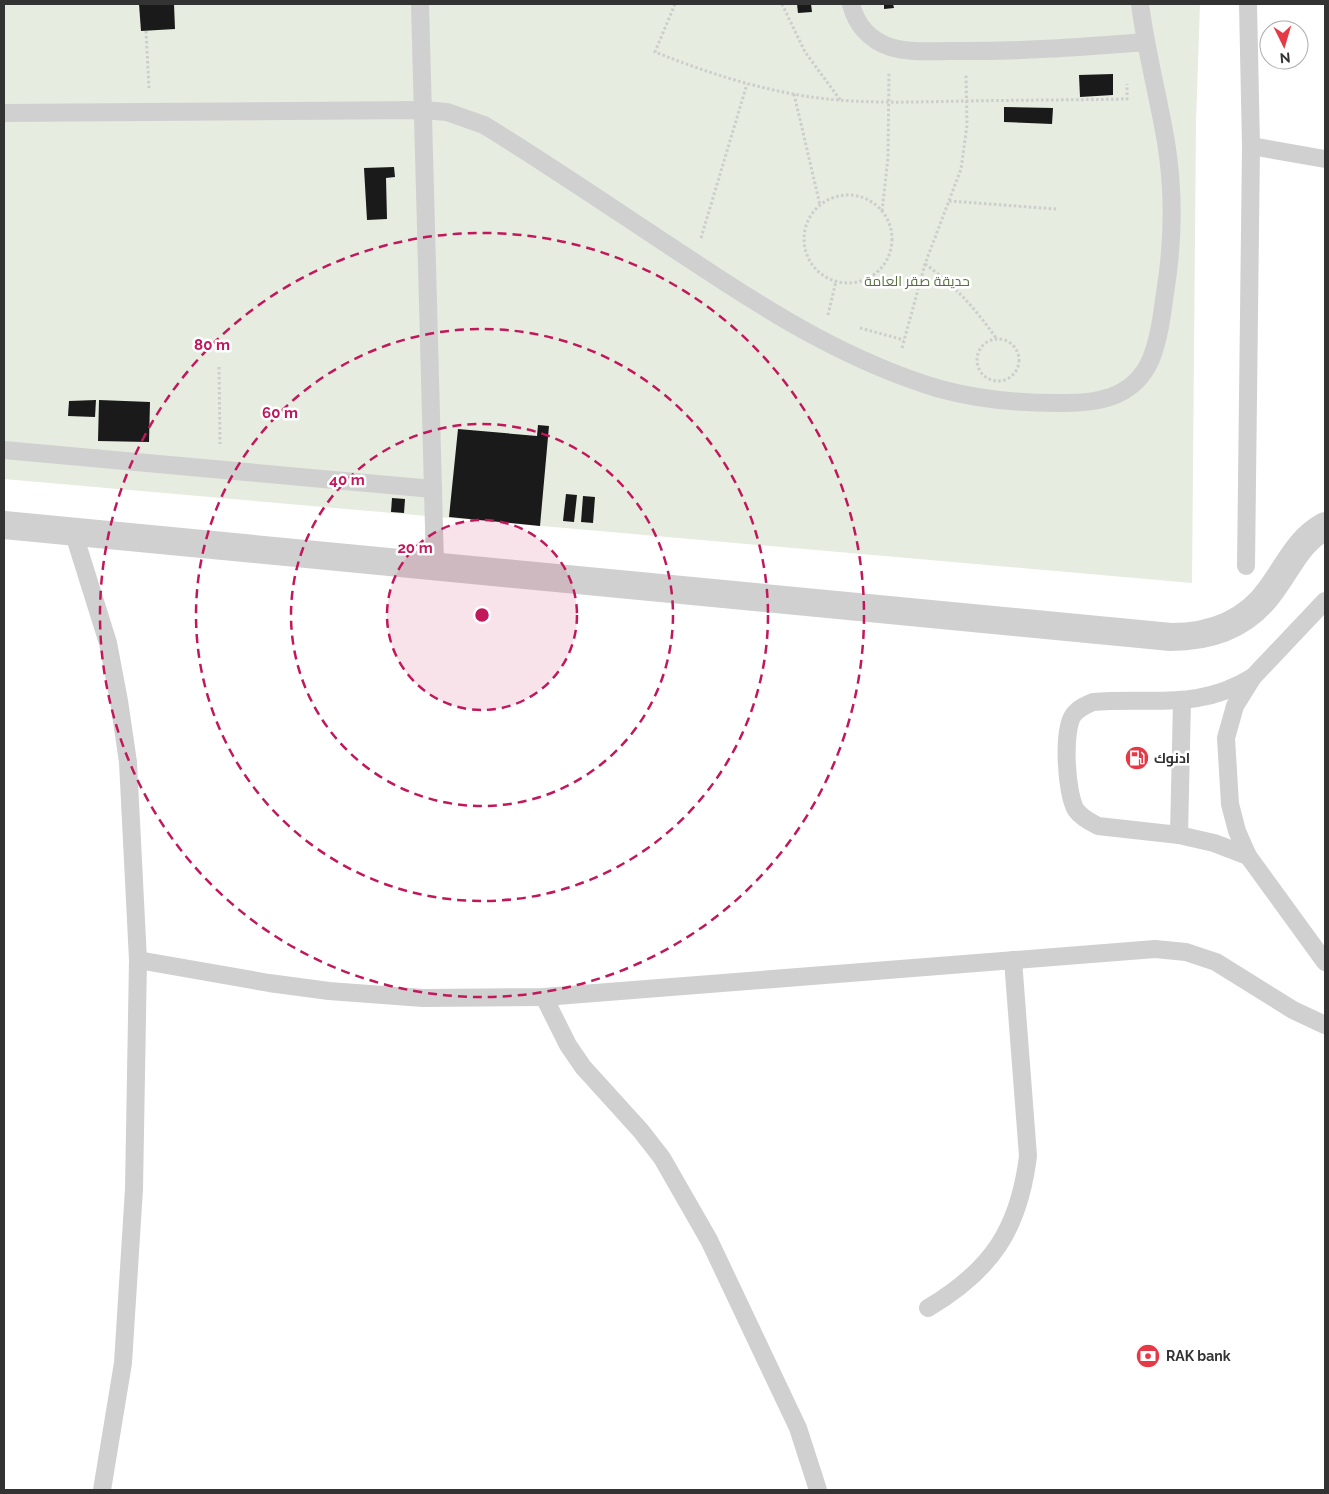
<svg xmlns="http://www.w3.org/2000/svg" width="1329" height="1494" font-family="Raleway,Cairo,sans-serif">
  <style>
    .green { fill: #e6ecdf }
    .building { fill: #1a1a1a }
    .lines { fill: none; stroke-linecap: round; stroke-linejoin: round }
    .path { stroke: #cdcdcd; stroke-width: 3; stroke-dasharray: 2.5 2.5; stroke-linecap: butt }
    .service { stroke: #d0d0d0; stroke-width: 18 }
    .minor { stroke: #d0d0d0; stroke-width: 28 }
    .ring { fill: none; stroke: #c2185b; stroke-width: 2.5; stroke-dasharray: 9 6 }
    .labels { text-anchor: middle; stroke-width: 5; stroke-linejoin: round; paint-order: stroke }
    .park-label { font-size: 14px; fill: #56703f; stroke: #fff }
    .poi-label { font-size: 14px; font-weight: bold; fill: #333; stroke: #fff; text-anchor: start }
    .centre { fill: #c2185b; stroke: #fff; stroke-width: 2.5 }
    .ring-label { font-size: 15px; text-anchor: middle; font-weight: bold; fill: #c2185b; stroke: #fff; stroke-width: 5; stroke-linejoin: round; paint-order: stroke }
  </style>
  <rect width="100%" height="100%" fill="#fff"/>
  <!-- green -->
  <polygon class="green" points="4,4 1200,4 1196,122 1192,583 4,479"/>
  <!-- building -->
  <g class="building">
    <polygon points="139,4 174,4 175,29 141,31"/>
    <polygon points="797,4 811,4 812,12 798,13"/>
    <polygon points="884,4 893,4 894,8 884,9"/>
    <polygon points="1113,74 1113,95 1080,97 1079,75"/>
    <polygon points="1004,107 1053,108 1052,124 1004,122"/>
    <polygon points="394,167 395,177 386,178 387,219 367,220 364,168"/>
    <polygon points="96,400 95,417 68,416 69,401"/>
    <polygon points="99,400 150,402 149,442 98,441"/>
    <polygon points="538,425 549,426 540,526 449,517 458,429 537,436"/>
    <polygon points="566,494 577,495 574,522 563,521"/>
    <polygon points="583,496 595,497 593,523 581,522"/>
    <polygon points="392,498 405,499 404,513 391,512"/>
  </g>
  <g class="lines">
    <!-- path -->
    <g class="path">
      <path d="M675,4L655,52C700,70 745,85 793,94C851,105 909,102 967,101C1021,100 1074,100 1127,99V84"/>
      <polyline points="782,4 805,52 841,101"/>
      <polyline points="146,31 149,88"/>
      <polyline points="794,94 820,205"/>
      <circle cx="848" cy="239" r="44"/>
      <polyline points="949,201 1056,209"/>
      <polyline points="882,211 888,158 889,72"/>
      <polyline points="701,238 747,84"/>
      <path d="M925,264C954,285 976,309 996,338"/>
      <polyline points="828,315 836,281"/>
      <polyline points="860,328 904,340"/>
      <circle cx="998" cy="360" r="21"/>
      <polyline points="902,348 925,264 961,169 967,125 966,75"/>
      <polyline points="219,367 220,444"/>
    </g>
    <!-- service -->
    <g class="service">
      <polyline points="420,4 435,565"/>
      <path d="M851,4C856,24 869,40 890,47C909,53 931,51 950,51C1016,52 1080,47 1145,42"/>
      <polyline points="1248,4 1251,146 1325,159"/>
      <path d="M4,113L424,110L447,112L484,125C554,168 622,215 691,260C769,312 849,362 940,389C977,399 1018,403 1057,403C1095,404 1134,399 1151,359C1159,339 1162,315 1165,293C1173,244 1174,191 1166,142C1158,95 1146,51 1140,4"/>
      <polyline points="4,450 433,489"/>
      <polyline points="73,531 108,643 119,701 128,762 138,960 134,1189 123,1363 102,1490"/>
      <polyline points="1246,566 1251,146"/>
      <polyline points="1325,601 1253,677 1235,706 1226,738 1230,804 1237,831 1248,856 1325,962"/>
      <polyline points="1179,835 1182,701"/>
      <path d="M1248,856L1214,843L1179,835L1098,826C1090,822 1081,817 1076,810C1066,794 1062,729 1074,714C1079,708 1086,705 1093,702C1153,697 1198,711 1253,677"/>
      <polyline points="138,960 269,983 329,991 423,998 544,997 1155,949 1186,952 1216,962 1293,1010 1325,1025"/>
      <polyline points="544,997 568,1045 583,1067 641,1131 662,1158 709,1240 798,1428 818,1490"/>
      <path d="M928,1308C992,1270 1019,1229 1028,1156L1013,960"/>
    </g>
    <!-- minor -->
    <path class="minor" d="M4,525L1171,637C1211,637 1247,624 1271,590C1289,566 1298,541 1325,526"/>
  </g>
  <!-- distance rings -->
  <circle cx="482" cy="615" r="95" fill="#c2185b" fill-opacity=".12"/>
  <g class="ring">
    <circle cx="482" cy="615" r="95"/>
    <circle cx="482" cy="615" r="191"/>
    <circle cx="482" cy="615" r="286"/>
    <circle cx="482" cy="615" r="382"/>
  </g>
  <!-- icons -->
  <defs>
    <g id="fuel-disc" transform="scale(1.25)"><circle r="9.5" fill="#e63946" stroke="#fff"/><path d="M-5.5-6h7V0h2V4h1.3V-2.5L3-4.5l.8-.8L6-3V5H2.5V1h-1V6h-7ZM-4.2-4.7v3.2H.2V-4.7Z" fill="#fff"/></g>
    <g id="bank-disc" transform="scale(1.25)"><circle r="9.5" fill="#e63946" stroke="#fff"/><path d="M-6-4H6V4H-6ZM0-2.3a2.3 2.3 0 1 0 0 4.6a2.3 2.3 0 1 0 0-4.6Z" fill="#fff"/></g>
  </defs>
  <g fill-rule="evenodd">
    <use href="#fuel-disc" x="1137" y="758"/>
    <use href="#bank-disc" x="1148" y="1356"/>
  </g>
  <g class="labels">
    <!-- park labels -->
    <g class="park-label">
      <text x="917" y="286">حديقة صقر العامة</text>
    </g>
    <!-- poi labels -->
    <g class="poi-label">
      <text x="1154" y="763">ادنوك</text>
      <text x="1166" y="1361">RAK bank</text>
    </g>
  </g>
  <circle cx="482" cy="615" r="8" class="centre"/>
  <g class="ring-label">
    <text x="212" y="350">80 m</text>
    <text x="280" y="418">60 m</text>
    <text x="347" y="485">40 m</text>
    <text x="415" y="553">20 m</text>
  </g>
  <!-- border -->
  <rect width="1329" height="1494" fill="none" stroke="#333333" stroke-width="10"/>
  <!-- north arrow -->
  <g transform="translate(1284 45) rotate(175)"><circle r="24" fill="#ffffff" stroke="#adadad"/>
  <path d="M0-4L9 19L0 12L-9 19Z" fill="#e63946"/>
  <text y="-8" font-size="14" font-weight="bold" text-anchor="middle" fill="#333333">N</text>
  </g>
</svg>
